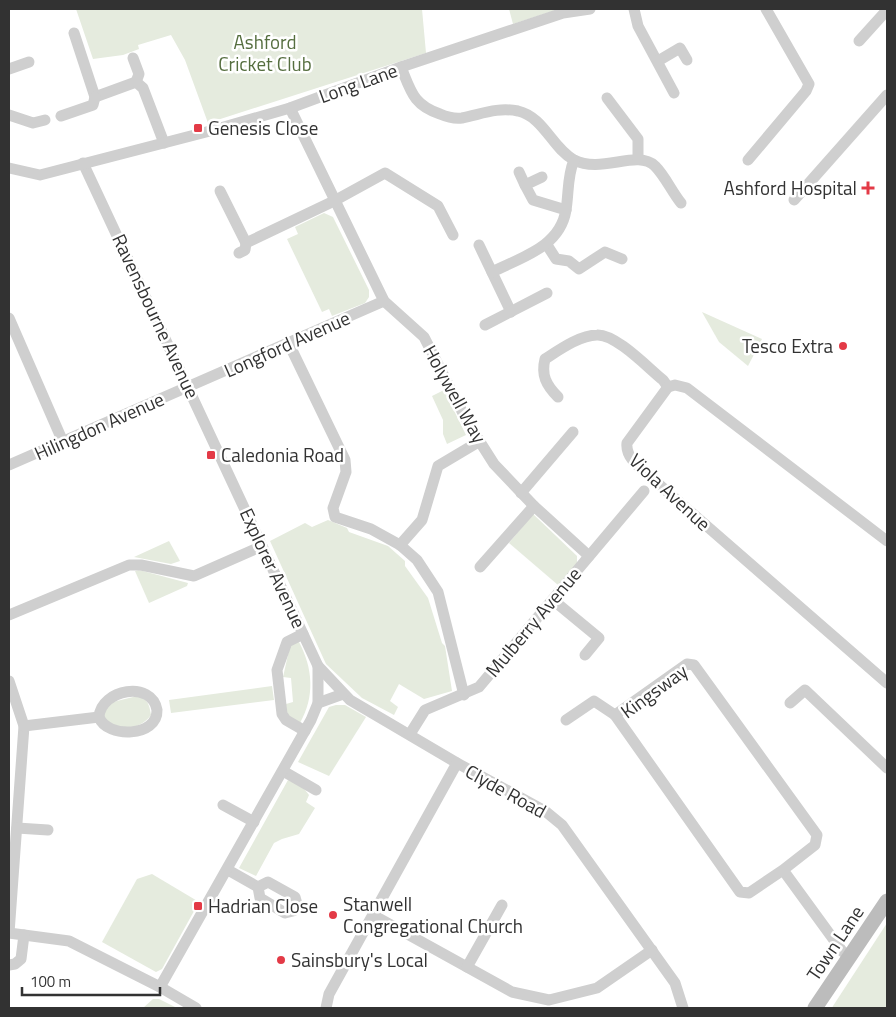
<svg xmlns="http://www.w3.org/2000/svg" width="896" height="1017" font-family="'Titillium Web',sans-serif">
  <style>
    .green { fill: #e5ebde }
    .lines { fill: none; stroke-linecap: round; stroke-linejoin: round }
    .street { stroke: #cfcfcf; stroke-width: 11 }
    .secondary { stroke: #bcbcbc; stroke-width: 15 }
    .poi-dot { fill: #e33a46; stroke: #fff; stroke-width: 2 }
    .labels { text-anchor: middle; stroke-width: 5; stroke-linejoin: round; paint-order: stroke }
    .park-label { font-size: 19px; fill: #556e3f; stroke: #fff }
    .street-label { font-size: 19px; fill: #323232; stroke: #fff }
    .poi-label { font-size: 19px; fill: #323232; stroke: #fff; text-anchor: start }
  </style>
  <rect width="100%" height="100%" fill="#fff"/>
  <!-- green -->
  <g class="green">
    <polygon points="76,9 422,9 426,53 208,123 185,60 171,35 138,45 139,49 123,55 93,59"/>
    <polygon points="509,9 559,9 513,24"/>
    <polygon points="324,213 333,217 369,290 369,297 365,303 332,316 329,309 322,312 287,239 298,234 295,227"/>
    <polygon points="702,312 762,339 748,366 719,342"/>
    <polygon points="444,390 466,435 447,444 443,434 443,420 432,396"/>
    <polygon points="533,514 577,556 577,566 558,585 509,543"/>
    <polygon points="328,520 347,528 349,532 388,546 405,561 405,566 428,598 442,643 445,646 452,691 424,699 399,684 390,701 398,707 394,715 362,698 326,664 270,541 305,523 312,527"/>
    <polygon points="169,541 180,561 171,564 134,557"/>
    <polygon points="139,570 188,583 187,586 149,603 135,571"/>
    <path d="M296,642H299C313,668 315,697 300,723C290,718 286,716 286,704L293,702L291,678L283,677L290,646Z"/>
    <polygon points="272,686 274,700 171,713 169,700"/>
    <path d="M137,696C148,699 149,704 151,715C139,732 113,732 102,715L109,703Z"/>
    <polygon points="336,705 345,705 366,717 329,776 298,762 329,707"/>
    <polygon points="288,780 302,786 309,795 306,802 315,808 299,834 282,839 274,843 256,876 239,868"/>
    <polygon points="152,874 199,902 162,969 156,972 102,942 137,879"/>
    <polygon points="887,923 887,1008 832,1008 833,1006"/>
    <polygon points="153,999 159,999 177,1008 143,1008"/>
  </g>
  <g class="lines">
    <!-- street -->
    <g class="street">
      <polyline points="634,9 638,26 674,93"/>
      <polyline points="74,33 95,97 136,82 143,88 164,143"/>
      <polyline points="859,41 887,10"/>
      <polyline points="133,58 139,74 136,82"/>
      <polyline points="658,61 680,48 687,60"/>
      <path d="M401,67C411,91 413,105 440,114C447,117 454,119 462,118C482,114 497,107 518,111C544,117 552,148 574,160C602,174 637,149 655,166C665,176 672,192 681,203"/>
      <polyline points="9,69 29,62"/>
      <polyline points="607,98 638,139 638,159"/>
      <polyline points="290,108 384,301 424,337 468,423 494,464 534,506 589,556"/>
      <polyline points="9,115 33,123 45,120"/>
      <polyline points="61,116 93,105 95,97"/>
      <polyline points="748,160 806,91 809,84 766,9"/>
      <polyline points="83,163 318,666 350,700 457,763 545,811 562,825 675,983 683,1008"/>
      <polyline points="9,168 40,175 210,131 290,108 401,67 563,13 590,9"/>
      <polyline points="519,172 525,185"/>
      <polyline points="542,177 525,185 533,200 566,210"/>
      <polyline points="220,191 246,243"/>
      <polyline points="794,200 887,95"/>
      <polyline points="479,245 511,312"/>
      <polyline points="547,245 556,259 569,261 579,269 605,252 622,259"/>
      <polyline points="239,253 245,250 246,243 334,201 385,173 438,206 453,235"/>
      <path d="M492,272C522,257 560,247 566,210C569,192 567,177 574,160"/>
      <polyline points="9,318 63,442"/>
      <polyline points="485,325 547,293"/>
      <polyline points="289,344 345,460 346,472 333,508 335,517 371,529 400,545 417,560 438,592 464,695"/>
      <path d="M558,397C546,385 541,375 545,359C559,350 580,335 597,335C616,334 648,368 663,380L668,387"/>
      <polyline points="9,465 384,301"/>
      <polyline points="521,493 573,432"/>
      <path d="M887,541L687,388L675,385L668,387L627,443C625,459 643,470 654,480L887,683"/>
      <polyline points="400,545 422,520 438,466 480,441"/>
      <polyline points="480,567 534,506"/>
      <polyline points="553,600 599,638 585,655"/>
      <polyline points="9,615 129,565 141,565 194,576 262,546"/>
      <polyline points="303,634 287,642 277,670 282,714 286,720 305,731"/>
      <polyline points="9,681 24,726 9,933 69,941 160,987 196,1008"/>
      <polyline points="318,703 343,694"/>
      <polyline points="790,703 805,690 887,768"/>
      <polyline points="566,720 594,701 615,715"/>
      <path d="M24,726L99,717C101,689 152,680 157,710C158,737 107,739 99,717"/>
      <polyline points="410,734 425,710 479,687 644,491"/>
      <polyline points="283,771 316,790"/>
      <polyline points="223,805 254,822"/>
      <polyline points="17,828 48,830"/>
      <polyline points="228,870 258,887"/>
      <polyline points="783,870 749,893 740,892 615,715 687,664 694,665 817,835 815,845 783,870 842,951 850,957"/>
      <polygon points="268,882 295,897 297,904 293,911 285,913 260,898 258,887"/>
      <polyline points="373,915 512,992 549,1000 597,988 652,950"/>
      <polyline points="9,965 15,964 21,959 24,935"/>
      <polyline points="467,967 502,905"/>
      <polyline points="160,987 311,720 318,703 318,666"/>
      <polyline points="326,1008 329,994 457,763"/>
    </g>
    <!-- secondary -->
    <polyline class="secondary" points="815,1008 887,901"/>
  </g>
  <!-- markers -->
  <g class="poi-dot">
    <rect x="193" y="123" width="10" height="10" rx="2.5"/>
    <path d="M865.5 180.5h5v5h5v5h-5v5h-5v-5h-5v-5h5z"/>
    <circle cx="843" cy="346" r="5"/>
    <rect x="206" y="450" width="10" height="10" rx="2.5"/>
    <rect x="193" y="901" width="10" height="10" rx="2.5"/>
    <circle cx="333" cy="915" r="5"/>
    <circle cx="281" cy="960" r="5"/>
  </g>
  <g class="labels">
    <!-- park labels -->
    <g class="park-label">
      <text x="265" y="49">Ashford<tspan x="265" dy="22">Cricket Club</tspan></text>
    </g>
    <!-- street labels -->
    <g class="street-label">
      <text transform="translate(358 83) rotate(-20)" y="7">Long Lane</text>
      <text transform="translate(156 316) rotate(65)" y="7">Ravensbourne Avenue</text>
      <text transform="translate(287 344) rotate(-24)" y="7">Longford Avenue</text>
      <text transform="translate(455 394) rotate(61)" y="7">Holywell Way</text>
      <text transform="translate(99 426) rotate(-24)" y="7">Hilingdon Avenue</text>
      <text transform="translate(670 492) rotate(43)" y="7">Viola Avenue</text>
      <text transform="translate(273 568) rotate(65)" y="7">Explorer Avenue</text>
      <text transform="translate(533 622) rotate(-50)" y="7">Mulberry Avenue</text>
      <text transform="translate(654 691) rotate(-36)" y="7">Kingsway</text>
      <text transform="translate(506 791) rotate(29)" y="7">Clyde Road</text>
      <text transform="translate(835 943) rotate(-56)" y="7">Town Lane</text>
    </g>
    <!-- poi labels -->
    <g class="poi-label">
      <text x="208" y="135">Genesis Close</text>
      <text x="857" y="195" text-anchor="end">Ashford Hospital</text>
      <text x="833" y="353" text-anchor="end">Tesco Extra</text>
      <text x="221" y="462">Caledonia Road</text>
      <text x="343" y="911">Stanwell<tspan x="343" dy="22">Congregational Church</tspan></text>
      <text x="208" y="913">Hadrian Close</text>
      <text x="291" y="967">Sainsbury's Local</text>
    </g>
  </g>
  <!-- border -->
  <rect width="896" height="1017" fill="none" stroke="#323232" stroke-width="20"/>
  <!-- scale -->
  <path d="M22 987v8h138v-8" fill="none" stroke="#323232" stroke-width="2.5"/>
  <text x="30" y="987" font-size="15" fill="#323232" stroke="#ffffff" stroke-width="4" paint-order="stroke">100 m</text>
</svg>
